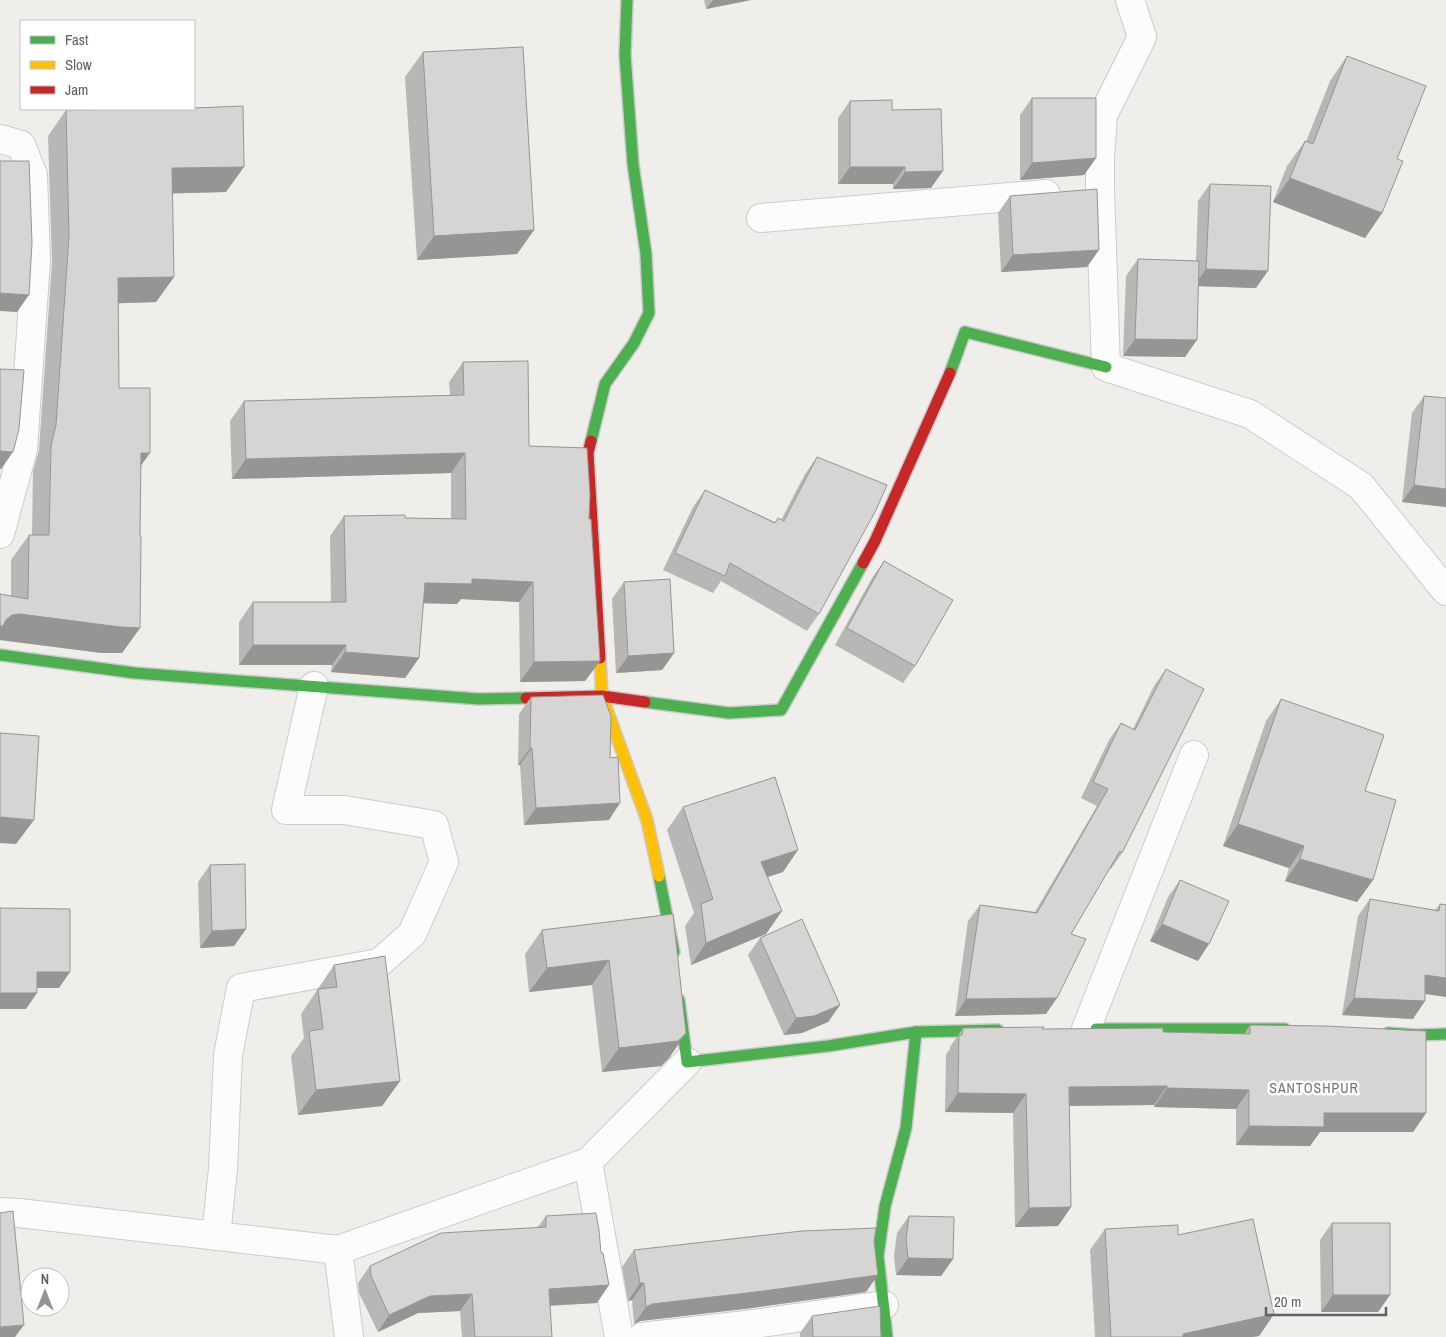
<svg xmlns="http://www.w3.org/2000/svg" width="1446" height="1337" font-family="'Archivo Narrow',sans-serif">
  <style>
    .lines { fill: none; stroke-linecap: round; stroke-linejoin: round }
    .street-casing { stroke: #cbcccc; stroke-width: 30 }
    .fast-casing { stroke: #cacacb; stroke-width: 14 }
    .slow-casing { stroke: #cacacb; stroke-width: 14 }
    .jam-casing { stroke: #cacacb; stroke-width: 14 }
    .street { stroke: #fdfcfc; stroke-width: 28 }
    .fast { stroke: #4caf50; stroke-width: 11 }
    .slow { stroke: #ffc107; stroke-width: 11 }
    .jam { stroke: #c62828; stroke-width: 11 }
    .wall { fill: #b8b7b5 }
    .shaded-wall { fill: #969594 }
    .building { fill: #d6d5d3; stroke: #969594 }
    .labels { text-anchor: middle; stroke-width: 5; stroke-linejoin: round; paint-order: stroke }
    .neighbourhood-label { font-size: 14px; letter-spacing: 1px; fill: #70757a; stroke: #fff }
  </style>
  <rect width="100%" height="100%" fill="#efeeea"/>
  <g class="lines">
    <!-- street casing -->
    <g class="street-casing">
      <g id="street">
        <polyline points="1130,0 1142,37 1103,115 1100,156 1100,189 1106,367 1250,414 1361,486 1446,591"/>
        <polyline points="0,139 21,145 33,175 36,260 23,449 0,534"/>
        <polyline points="761,218 1046,194"/>
        <polyline points="1086,1029 1194,755"/>
        <polyline points="588,1162 619,1337"/>
        <polyline points="0,1212 19,1213 338,1250 588,1162 687,1062"/>
        <polyline points="216,1236 223,1169 228,1055 241,988 379,963 412,934 444,862 434,825 344,810 286,810 314,686"/>
        <polyline points="338,1250 349,1337"/>
        <polyline points="642,1337 754,1324 884,1305"/>
      </g>
    </g>
    <!-- fast casing -->
    <g class="fast-casing">
      <g id="fast">
        <polyline points="950,373 965,332 1106,367"/>
        <polyline points="591,441 605,384 634,343 649,313 646,254 633,164 625,55 627,0"/>
        <polyline points="0,655 135,673 479,699 526,698"/>
        <polyline points="645,702 729,713 781,710 863,563"/>
        <polyline points="659,876 674,952"/>
        <polyline points="679,1000 687,1062 828,1046 916,1032"/>
        <polyline points="1096,1029 1285,1029"/>
        <polyline points="1388,1033 1416,1035 1446,1034"/>
        <polyline points="887,1337 878,1256 885,1206 906,1128 916,1032 998,1030"/>
      </g>
    </g>
    <!-- slow casing -->
    <g class="slow-casing">
      <polyline id="slow" points="600,658 602,696 647,820 659,876"/>
    </g>
    <!-- jam casing -->
    <g class="jam-casing">
      <g id="jam">
        <polyline points="591,441 588,453 600,658"/>
        <polyline points="863,563 875,541 950,373"/>
        <polyline points="526,698 602,696 645,702"/>
      </g>
    </g>
    <!-- street -->
    <use href="#street" class="street"/>
    <!-- fast -->
    <use href="#fast" class="fast"/>
    <!-- slow -->
    <use href="#slow" class="slow"/>
    <!-- jam -->
    <use href="#jam" class="jam"/>
  </g>
  <!-- wall -->
  <g class="wall">
    <polygon points="704,0 751,0 706,9"/>
    <polygon points="423,52 534,230 517,254 417,260 405,77"/>
    <polygon points="1347,56 1397,159 1382,213 1365,238 1273,202 1287,166 1305,141 1306,142 1330,81"/>
    <polygon points="1032,98 1096,158 1084,175 1020,180 1020,115"/>
    <polygon points="850,101 892,110 931,188 893,189 893,184 838,184 838,118"/>
    <polygon points="66,110 226,192 172,193 174,277 156,302 118,303 119,388 141,466 140,536 140,628 122,653 102,653 0,640 0,594 11,596 11,560 29,535 32,535 33,471 39,450 52,261 48,136"/>
    <polygon points="1210,184 1256,288 1198,286 1185,357 1123,356 1126,276 1138,259 1196,261 1198,201"/>
    <polygon points="1010,196 1087,267 1001,272 998,213"/>
    <polygon points="463,362 529,446 589,519 600,661 585,681 520,682 519,602 461,599 457,604 423,603 419,658 405,678 331,672 332,665 239,665 239,622 253,602 331,602 330,536 344,516 451,519 451,473 232,479 230,421 244,401 450,395 449,382"/>
    <polygon points="1424,396 1446,398 1446,507 1402,502 1412,413"/>
    <polygon points="817,457 819,614 807,631 721,581 713,593 663,570 693,507 705,490 775,522 778,518 781,520 805,474"/>
    <polygon points="884,561 915,666 903,683 835,645 872,578"/>
    <polygon points="624,582 674,653 662,670 616,673 612,599"/>
    <polygon points="1166,669 1122,853 1111,869 1110,868 1071,934 1046,1014 955,1016 968,921 980,905 1035,912 1097,806 1081,798 1109,740 1121,723 1133,729 1154,686"/>
    <polygon points="531,697 609,820 524,825 520,765 518,765 519,714"/>
    <polygon points="1281,699 1365,791 1373,880 1357,902 1285,881 1289,868 1223,846 1266,721"/>
    <polygon points="683,807 783,872 768,877 766,934 691,965 685,926 694,913 667,830"/>
    <polygon points="210,865 246,929 234,946 200,948 198,882"/>
    <polygon points="1180,880 1198,961 1150,941 1168,897"/>
    <polygon points="1370,899 1435,910 1440,904 1446,905 1446,997 1425,994 1413,1019 1342,1015 1358,916"/>
    <polygon points="673,914 686,1033 669,1058 661,1066 602,1072 592,985 529,992 525,954 542,930"/>
    <polygon points="760,938 840,1005 828,1022 802,1033 784,1035 748,955"/>
    <polygon points="334,965 400,1081 382,1106 298,1115 291,1056 304,1038 301,1014"/>
    <polygon points="1250,1025 1426,1113 1413,1132 1320,1132 1310,1146 1236,1145 1236,1109 1154,1107 1154,1105 1069,1106 1071,1207 1058,1226 1015,1227 1013,1113 945,1112 946,1054 950,1049 950,1047 963,1028 1042,1029 1244,1034"/>
    <polygon points="546,1216 597,1303 550,1306 552,1337 462,1337 460,1311 418,1313 378,1332 359,1293 358,1283 370,1266 537,1228"/>
    <polygon points="909,1216 953,1259 941,1276 896,1275 894,1256 897,1233"/>
    <polygon points="1332,1223 1390,1295 1378,1312 1321,1312 1320,1240"/>
    <polygon points="1105,1229 1178,1235 1274,1314 1259,1336 1252,1337 1095,1337 1090,1250"/>
    <polygon points="634,1250 866,1292 752,1308 640,1321 634,1324 632,1300 628,1301 622,1267"/>
    <polygon points="812,1316 881,1337 800,1337 800,1333"/>
  </g>
  <!-- shaded-wall -->
  <g class="shaded-wall">
    <polygon points="713,0 751,0 706,9"/>
    <polygon points="1096,158 1084,175 1020,180 1032,163"/>
    <polygon points="244,167 226,192 154,194 172,168"/>
    <polygon points="850,167 905,167 893,184 838,184"/>
    <polygon points="943,171 931,188 893,189 905,172"/>
    <polygon points="1290,178 1382,213 1365,238 1273,202"/>
    <polygon points="534,230 517,254 417,260 434,236"/>
    <polygon points="1099,250 1087,267 1001,272 1013,255"/>
    <polygon points="1206,269 1268,271 1256,288 1194,286"/>
    <polygon points="174,277 156,302 100,304 118,278"/>
    <polygon points="0,293 29,295 17,312 0,311"/>
    <polygon points="1135,339 1197,340 1185,357 1123,356"/>
    <polygon points="0,451 13,452 1,469 0,469"/>
    <polygon points="141,453 150,453 132,478"/>
    <polygon points="465,453 451,473 232,479 246,459"/>
    <polygon points="1414,485 1446,489 1446,507 1402,502"/>
    <polygon points="472,579 533,582 519,602 461,599 457,604 411,603 425,583"/>
    <polygon points="20,614 140,628 122,653 102,653 0,640 0,626 6,620 12,615"/>
    <polygon points="253,645 346,645 332,665 239,665"/>
    <polygon points="345,652 419,658 405,678 331,672"/>
    <polygon points="674,653 662,670 616,673 628,656"/>
    <polygon points="600,661 585,681 520,682 534,662"/>
    <polygon points="530,748 532,748 520,765 518,765"/>
    <polygon points="620,803 609,820 524,825 536,808"/>
    <polygon points="0,817 34,820 16,844 0,843"/>
    <polygon points="1238,824 1304,846 1289,868 1223,846"/>
    <polygon points="798,850 783,872 746,884 761,862"/>
    <polygon points="1300,859 1373,880 1357,902 1285,881"/>
    <polygon points="782,911 766,934 691,965 706,943"/>
    <polygon points="1162,924 1209,944 1198,961 1150,941"/>
    <polygon points="246,929 234,946 200,948 212,931"/>
    <polygon points="609,960 592,985 529,992 547,968"/>
    <polygon points="37,972 70,972 59,988 26,988"/>
    <polygon points="1425,975 1446,978 1446,997 1413,992"/>
    <polygon points="0,993 37,993 26,1009 0,1009"/>
    <polygon points="1057,998 1046,1014 955,1016 966,999"/>
    <polygon points="1354,998 1425,1001 1413,1019 1342,1015"/>
    <polygon points="840,1005 828,1022 802,1033 784,1035 796,1018"/>
    <polygon points="686,1033 669,1058 661,1066 602,1072 619,1048"/>
    <polygon points="400,1081 382,1106 298,1115 316,1090"/>
    <polygon points="1167,1086 1154,1105 1056,1106 1069,1087"/>
    <polygon points="1167,1088 1249,1090 1236,1109 1154,1107"/>
    <polygon points="958,1093 1026,1094 1013,1113 945,1112"/>
    <polygon points="1324,1113 1426,1113 1413,1132 1320,1132 1310,1146 1236,1145 1249,1126"/>
    <polygon points="1071,1207 1058,1226 1015,1227 1029,1208"/>
    <polygon points="908,1258 953,1259 941,1276 896,1275"/>
    <polygon points="878,1275 866,1292 752,1308 640,1321 634,1324 646,1307 652,1304"/>
    <polygon points="640,1283 644,1283 632,1300 628,1301"/>
    <polygon points="609,1285 597,1303 537,1306 549,1289"/>
    <polygon points="472,1294 460,1311 418,1313 378,1332 389,1315 430,1296"/>
    <polygon points="1333,1295 1390,1295 1378,1312 1321,1312"/>
    <polygon points="1274,1314 1259,1336 1252,1337 1181,1337 1183,1334"/>
    <polygon points="24,1325 15,1337 0,1337 0,1327"/>
  </g>
  <!-- building -->
  <g class="building">
    <polygon points="523,47 534,230 434,236 423,52"/>
    <polygon points="1347,56 1426,86 1397,159 1403,161 1382,213 1290,178 1305,141 1313,144"/>
    <polygon points="1032,98 1096,98 1096,158 1032,163"/>
    <polygon points="892,100 892,110 941,109 943,171 905,172 905,167 850,167 850,101"/>
    <polygon points="243,106 244,167 172,168 174,277 118,278 119,388 150,388 150,453 141,453 140,536 141,536 140,628 120,627 20,614 12,615 6,620 3,626 0,626 0,594 28,599 29,535 49,535 51,446 56,425 69,236 66,110 141,109 194,109 194,108"/>
    <polygon points="0,161 29,161 32,243 29,295 0,293"/>
    <polygon points="1210,184 1271,186 1268,271 1206,269"/>
    <polygon points="1097,189 1099,250 1013,255 1010,196"/>
    <polygon points="1138,259 1199,261 1197,340 1135,339"/>
    <polygon points="528,361 529,446 587,448 590,495 589,519 591,519 600,661 534,662 533,582 472,579 472,584 425,583 419,658 345,652 346,645 253,645 253,602 346,602 344,516 405,515 405,518 466,519 465,453 246,459 244,401 464,395 463,362"/>
    <polygon points="0,369 24,370 19,429 13,452 0,451"/>
    <polygon points="1424,396 1446,398 1446,489 1414,485"/>
    <polygon points="817,457 887,485 876,510 819,614 730,563 725,576 675,553 705,490 775,523 778,518 784,521"/>
    <polygon points="884,561 953,600 915,666 847,628"/>
    <polygon points="670,579 674,653 628,656 624,582"/>
    <polygon points="1166,669 1204,689 1122,853 1120,851 1071,934 1086,939 1057,998 966,999 980,905 1037,913 1108,789 1093,782 1121,723 1135,730"/>
    <polygon points="603,695 611,716 610,758 618,757 620,803 536,808 532,748 530,748 531,697"/>
    <polygon points="1281,699 1384,735 1365,791 1396,800 1373,880 1300,859 1304,846 1238,824"/>
    <polygon points="0,733 39,736 34,820 0,817"/>
    <polygon points="775,777 798,850 761,862 782,911 706,943 701,904 713,899 683,807"/>
    <polygon points="245,864 246,929 212,931 210,865"/>
    <polygon points="1180,880 1229,901 1209,944 1162,924"/>
    <polygon points="1370,899 1439,911 1440,904 1446,905 1446,978 1425,975 1425,1001 1354,998"/>
    <polygon points="0,908 70,909 70,972 37,972 37,993 0,993"/>
    <polygon points="673,914 686,1033 678,1041 619,1048 609,960 547,968 542,930"/>
    <polygon points="802,919 840,1005 814,1016 796,1018 760,938"/>
    <polygon points="385,956 400,1081 316,1090 309,1031 323,1029 318,989 337,987 334,965"/>
    <polygon points="1250,1025 1325,1026 1426,1031 1426,1113 1324,1113 1324,1127 1249,1126 1249,1090 1167,1088 1167,1086 1069,1087 1071,1207 1029,1208 1026,1094 958,1093 959,1035 962,1035 963,1028 1044,1027 1042,1029 1163,1028 1163,1032 1250,1034"/>
    <polygon points="13,1211 24,1325 0,1327 0,1213"/>
    <polygon points="596,1213 599,1230 601,1253 603,1253 609,1285 549,1289 552,1337 475,1337 472,1294 430,1296 389,1315 371,1276 370,1266 441,1233 546,1227 546,1216"/>
    <polygon points="909,1216 954,1217 953,1259 908,1258 906,1239"/>
    <polygon points="1253,1219 1274,1314 1183,1334 1183,1337 1111,1337 1105,1229 1178,1225 1178,1235"/>
    <polygon points="1332,1223 1390,1223 1390,1295 1333,1295"/>
    <polygon points="876,1228 874,1241 878,1275 764,1291 652,1304 646,1307 644,1283 640,1283 634,1250 802,1231"/>
    <polygon points="880,1306 881,1337 813,1337 812,1316"/>
  </g>
  <g class="labels">
    <!-- neighbourhood labels -->
    <g class="neighbourhood-label">
      <text x="1314" y="1093">SANTOSHPUR</text>
    </g>
  </g>
  <!-- legend -->
  <rect x="20" y="20" width="175" height="90" fill="#ffffff" stroke="#bfc1c3"/>
  <rect x="30" y="36" width="25" height="8" fill="#4caf50" stroke="#bfc1c3"/>
  <text x="65" y="45" font-size="15" fill="#5f6368">Fast</text>
  <rect x="30" y="61" width="25" height="8" fill="#ffc107" stroke="#bfc1c3"/>
  <text x="65" y="70" font-size="15" fill="#5f6368">Slow</text>
  <rect x="30" y="86" width="25" height="8" fill="#c62828" stroke="#bfc1c3"/>
  <text x="65" y="95" font-size="15" fill="#5f6368">Jam</text>
  <!-- north arrow -->
  <g transform="translate(45 1292)"><circle r="24" fill="#ffffff" stroke="#bfc1c3"/>
  <path d="M0-4L9 19L0 12L-9 19Z" fill="#919496"/>
  <text y="-8" font-size="14" font-weight="bold" text-anchor="middle" fill="#5f6368">N</text>
  </g>
  <!-- scale -->
  <path d="M1266 1307v8h120v-8" fill="none" stroke="#5f6368" stroke-width="2.5"/>
  <text x="1274" y="1307" font-size="15" fill="#5f6368" stroke="#ffffff" stroke-width="4" paint-order="stroke">20 m</text>
</svg>
